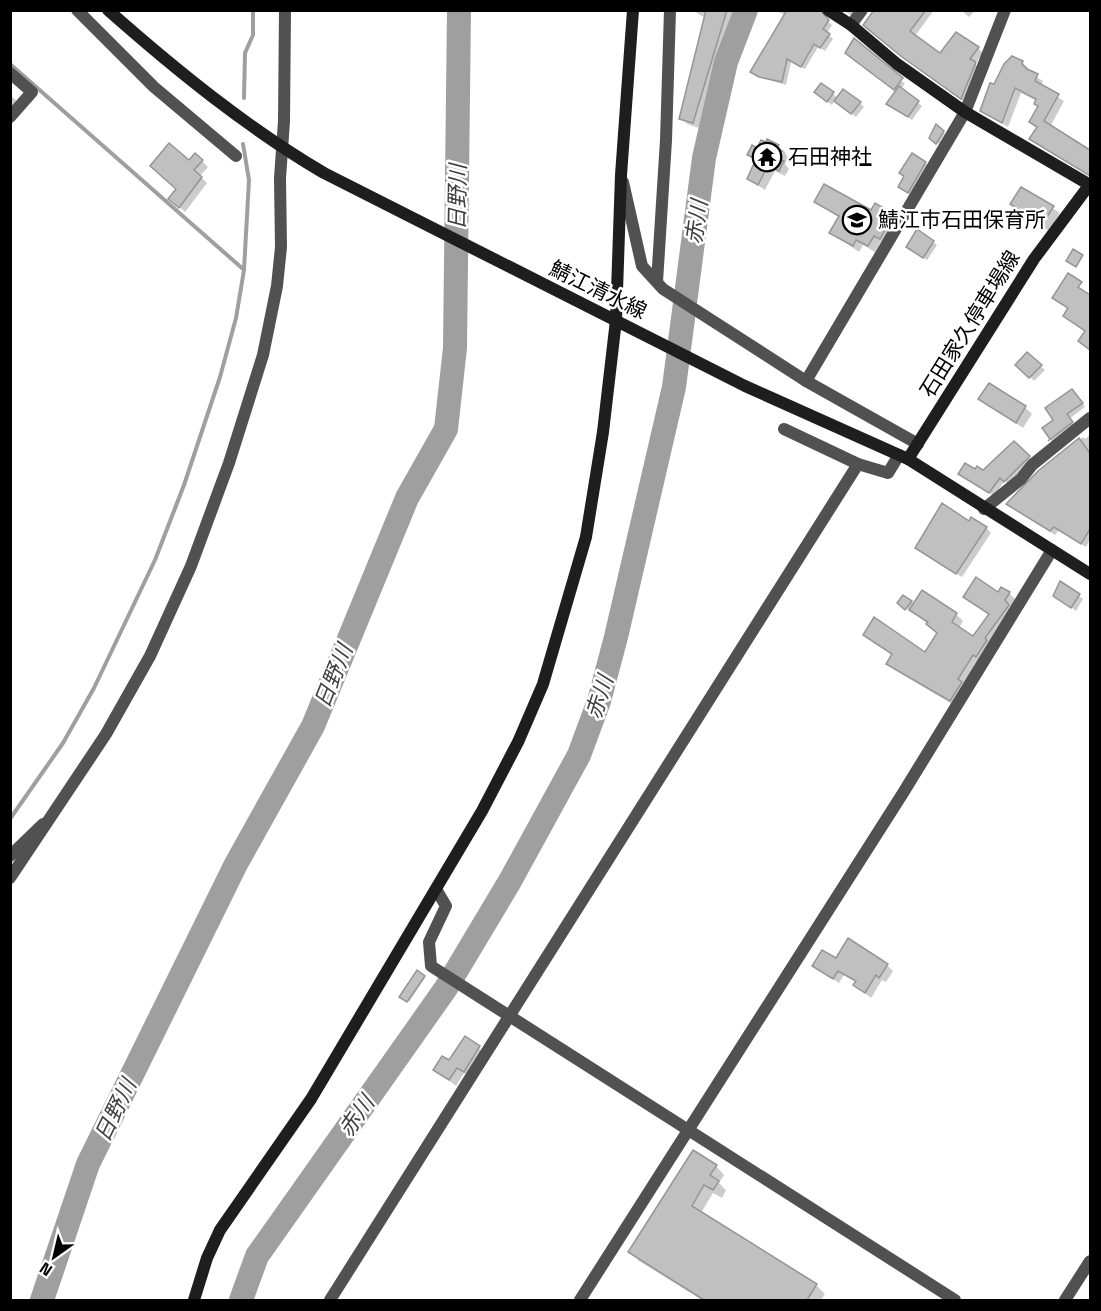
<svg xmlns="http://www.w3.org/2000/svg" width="1101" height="1311" font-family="'Space Grotesk','Noto Sans JP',sans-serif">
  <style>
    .shadow { fill: #0003 }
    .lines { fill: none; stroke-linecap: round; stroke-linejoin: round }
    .stream { stroke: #9f9f9f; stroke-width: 4 }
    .river { stroke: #9f9f9f; stroke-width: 24 }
    .building { fill: #c0c0c0; stroke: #959595; stroke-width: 1.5 }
    .street { stroke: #515151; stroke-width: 12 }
    .secondary { stroke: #1e1e1e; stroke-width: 12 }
    .labels { text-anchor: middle; stroke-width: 5; stroke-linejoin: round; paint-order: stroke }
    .poi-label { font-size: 21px; fill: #000; stroke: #fff; text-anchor: start }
    .street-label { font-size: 21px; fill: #000; stroke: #fff }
    .water-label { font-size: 22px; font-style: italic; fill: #404040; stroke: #fff }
  </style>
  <rect width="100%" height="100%" fill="#fff"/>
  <!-- shadow -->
  <g class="shadow">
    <polygon points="736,10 730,21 699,128 687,124 681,118 705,18 694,11"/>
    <polygon points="776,10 824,10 824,19 832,25 827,33 833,39 825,51 818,47 805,69 791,62 786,85 756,76 752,72 784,15"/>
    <polygon points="843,10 856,10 852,16"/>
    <polygon points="875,10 934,10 915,36 940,55 978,48 983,53 975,64 980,69 966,103 909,62 870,29"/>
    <polygon points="961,10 975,10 969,17"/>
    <polygon points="854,60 905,83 901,89 922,106 912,120 888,104 897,92"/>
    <polygon points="1022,62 1028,68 1027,71 1043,81 1041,86 1064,101 1050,127 1090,152 1090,176 1031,139 1038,128 1031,122 1039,107 1037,101 1021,93 1008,127 982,111 995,86"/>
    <polygon points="822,85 838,98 860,103 864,107 856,117 835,100 832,105 820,96"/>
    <polygon points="10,95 19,103 10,113"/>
    <polygon points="937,127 945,133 939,144 930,138"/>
    <polygon points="778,146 785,152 788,158 785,164 789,169 785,176 775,171 765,190 748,179 755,161 749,154"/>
    <polygon points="202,161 208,167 200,176 207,183 185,212 176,204 178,189 189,162"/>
    <polygon points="925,163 928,166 911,195 903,190 900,187"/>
    <polygon points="1022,189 1060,213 1049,231 1012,204"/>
    <polygon points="816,202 872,212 886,211 892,217 890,222 896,229 887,245 881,241 875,252 863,245 859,252 831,233 840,218"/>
    <polygon points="933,242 937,245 927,260 911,250"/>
    <polygon points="1065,279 1090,297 1090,349 1085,346 1086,332 1069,320 1069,309 1054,298"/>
    <polygon points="1027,354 1045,370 1034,381 1018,365"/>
    <polygon points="1076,394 1085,407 1069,419 1075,426 1053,444 1044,428 1055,420"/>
    <polygon points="980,399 1025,407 1032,414 1023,428"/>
    <polygon points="1090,435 1090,540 1086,547 1059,530 1055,535 1013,508 1039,472 1083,437 1085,439"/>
    <polygon points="1014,443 1033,461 1009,485 1005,480 994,496 960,474 984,472"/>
    <polygon points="969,523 986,528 991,533 962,577 917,548"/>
    <polygon points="1060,583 1083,599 1076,611 1054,593"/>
    <polygon points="1009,593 1016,600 957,707 895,670 888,664 893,655 865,635 925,654 938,633 909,608 908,610 899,603 911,602 956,614 963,621 959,628 974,639 990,615 965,597"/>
    <polygon points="887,965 893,971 886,982 882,980 871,998 855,985 856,982 844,975 839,983 814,966"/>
    <polygon points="417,972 425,978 409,1002 402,998"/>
    <polygon points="465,1038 486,1054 471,1078 464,1073 456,1086 435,1070 450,1062"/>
    <polygon points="716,1166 724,1175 719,1183 726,1190 722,1198 713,1193 701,1213 816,1285 825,1294 821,1300 702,1300 639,1261 630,1252"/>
  </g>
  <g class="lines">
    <!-- stream -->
    <g class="stream">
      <polyline points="10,64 243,269"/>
      <polyline points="244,98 245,53 253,35 253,10"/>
      <polyline points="10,819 63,743 94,688 155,560 184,485 220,377 236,318 244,270 249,180 243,144"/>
    </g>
    <!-- river -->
    <g class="river">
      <polyline points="42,1300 88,1164 236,864 313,726 407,498 446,429 455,348 459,10"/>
      <polyline points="241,1300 257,1256 446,988 510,881 579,755 599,701 616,637 674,387 704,158 726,62 746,10"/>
    </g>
  </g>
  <!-- building -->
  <g class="building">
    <polygon points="706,10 727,10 693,123 679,119"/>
    <polygon points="787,10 820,10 829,20 823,29 830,34 820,48 814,44 801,67 787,59 782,82 759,77 750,72"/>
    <polygon points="874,10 926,10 910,31 940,53 956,32 979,47 970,59 976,62 961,99 902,57 863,25"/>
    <polygon points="854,38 903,78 894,90 845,53"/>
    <polygon points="1012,56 1023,61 1022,64 1027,69 1038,74 1035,81 1059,94 1044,121 1090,150 1090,176 1029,139 1037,127 1029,122 1038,106 1034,104 1036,99 1015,88 1002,123 980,111 990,83 994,84 1004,64"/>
    <polygon points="821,83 834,92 827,102 814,92"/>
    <polygon points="899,86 919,101 908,117 886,104"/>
    <polygon points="843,89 861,102 851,114 834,101"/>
    <polygon points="936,124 944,131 936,144 929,138"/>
    <polygon points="767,139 779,145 777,148 782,151 778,158 784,161 779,171 768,165 758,185 747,179 756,159 747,155 752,145 757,148 761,140 766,142"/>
    <polygon points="169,143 189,160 195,153 203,160 194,170 202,177 179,208 168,199 176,189 150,166"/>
    <polygon points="912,153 926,162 908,193 898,187 904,176 899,173"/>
    <polygon points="824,184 871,210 875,203 887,210 883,217 890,221 880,239 874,236 868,246 856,240 853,246 829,233 839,216 814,202"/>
    <polygon points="1021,187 1054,206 1042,225 1010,204"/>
    <polygon points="917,229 934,241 923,258 906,247"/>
    <polygon points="1073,249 1083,255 1076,267 1066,261"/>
    <polygon points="1068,273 1082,282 1078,287 1090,295 1090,350 1078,341 1085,331 1063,316 1068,308 1052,298"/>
    <polygon points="1027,352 1042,365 1029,378 1015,365"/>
    <polygon points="989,383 1026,406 1016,423 978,399"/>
    <polygon points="1072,389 1083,403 1067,414 1073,422 1048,441 1050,439 1042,428 1053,420 1045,408"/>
    <polygon points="1079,438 1090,453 1090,529 1081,544 1054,527 1050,531 1006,504 1038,471"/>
    <polygon points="1014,441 1030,456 1004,482 1000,478 989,493 958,474 965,463 975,469 977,466 983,470"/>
    <polygon points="942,503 969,521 971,517 987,527 956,574 915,548"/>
    <polygon points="976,577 998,592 1001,587 1010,592 1005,600 1009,605 985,638 987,640 976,657 973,655 958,679 962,682 950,701 886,664 892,654 863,635 874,617 925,652 937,633 926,624 928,622 909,610 922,590 957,613 952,622 973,636 989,614 963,597"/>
    <polygon points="1060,581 1080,594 1071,608 1053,596"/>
    <polygon points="903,595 912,601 905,610 897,603"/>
    <polygon points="848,938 888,964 879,978 876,975 865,993 853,985 856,981 838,971 833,979 812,966 822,950 836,958"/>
    <polygon points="417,970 425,976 407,1002 399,997"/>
    <polygon points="465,1036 480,1046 464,1072 457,1068 449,1080 433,1070 442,1056 449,1060"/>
    <polygon points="693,1150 717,1165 710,1175 719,1181 713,1190 704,1185 692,1206 817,1284 807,1300 704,1300 628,1252"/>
  </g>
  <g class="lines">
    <!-- street -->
    <g class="street">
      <polyline points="77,10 154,87 236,156"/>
      <polyline points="851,25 862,10"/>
      <polyline points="10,73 32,92 10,117"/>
      <polyline points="623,182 642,266 663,289 806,381 918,444"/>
      <polyline points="657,282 666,140 670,10"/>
      <polyline points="806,381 965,112 1005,10"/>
      <polyline points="784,429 858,464 888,473 899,455"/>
      <polyline points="984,509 1021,479 1032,465 1090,418"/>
      <polyline points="10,856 43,824"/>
      <polyline points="10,878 106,734 150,656 191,566 229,463 263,355 277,286 281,247 280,178 284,121 285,10"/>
      <polyline points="436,889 446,906 429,942 431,966 955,1300"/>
      <polyline points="330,1300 858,464"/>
      <polyline points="580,1300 903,793 1052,550"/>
      <polyline points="1065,1300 1090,1261"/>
    </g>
    <!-- secondary -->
    <g class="secondary">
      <path d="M108,10C176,70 246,127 324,173L745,386L908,459L1090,574"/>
      <polyline points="828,10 851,25 897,64 965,112 1090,185"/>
      <polyline points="908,459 1034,259 1090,184"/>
      <polyline points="194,1300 207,1258 220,1230 311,1099 482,811 518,742 543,684 586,537 603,432 616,320 621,175 633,10"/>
    </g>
  </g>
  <!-- icons -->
  <defs>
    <g id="temple-ring" transform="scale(1.5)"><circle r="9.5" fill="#fff" stroke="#000" stroke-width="1.5"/><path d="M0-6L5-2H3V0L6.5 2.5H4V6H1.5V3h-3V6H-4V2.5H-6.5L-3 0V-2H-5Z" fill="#000"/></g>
    <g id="school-ring" transform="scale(1.5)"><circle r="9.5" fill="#fff" stroke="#000" stroke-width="1.5"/><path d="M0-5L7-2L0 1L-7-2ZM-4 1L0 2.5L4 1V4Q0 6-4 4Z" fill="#000"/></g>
  </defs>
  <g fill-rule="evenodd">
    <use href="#temple-ring" x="767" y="157"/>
    <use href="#school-ring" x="857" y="220"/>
  </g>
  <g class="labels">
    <!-- poi labels -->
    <g class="poi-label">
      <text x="788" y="164">石田神社</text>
      <text x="878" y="227">鯖江市石田保育所</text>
    </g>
    <!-- street labels -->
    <g class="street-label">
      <text transform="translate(598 290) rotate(26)" y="7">鯖江清水線</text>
      <text transform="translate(970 324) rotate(-58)" y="7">石田家久停車場線</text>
    </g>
    <!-- water labels -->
    <g class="water-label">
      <text transform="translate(457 197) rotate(-89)" y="8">日野川</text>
      <text transform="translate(696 222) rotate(-82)" y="8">赤川</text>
      <text transform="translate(333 676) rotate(-68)" y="8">日野川</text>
      <text transform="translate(599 697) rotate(-72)" y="8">赤川</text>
      <text transform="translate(115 1110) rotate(-64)" y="8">日野川</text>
      <text transform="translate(356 1116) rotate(-55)" y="8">赤川</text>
    </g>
  </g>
  <!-- border -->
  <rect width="1101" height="1311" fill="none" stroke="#000000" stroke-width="24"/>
  <!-- north arrow -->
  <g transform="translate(54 1257) rotate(214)" stroke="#ffffff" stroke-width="4.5" paint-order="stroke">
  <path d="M0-4.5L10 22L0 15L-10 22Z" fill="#000000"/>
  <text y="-9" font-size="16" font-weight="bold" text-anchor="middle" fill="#000000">N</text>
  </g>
</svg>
